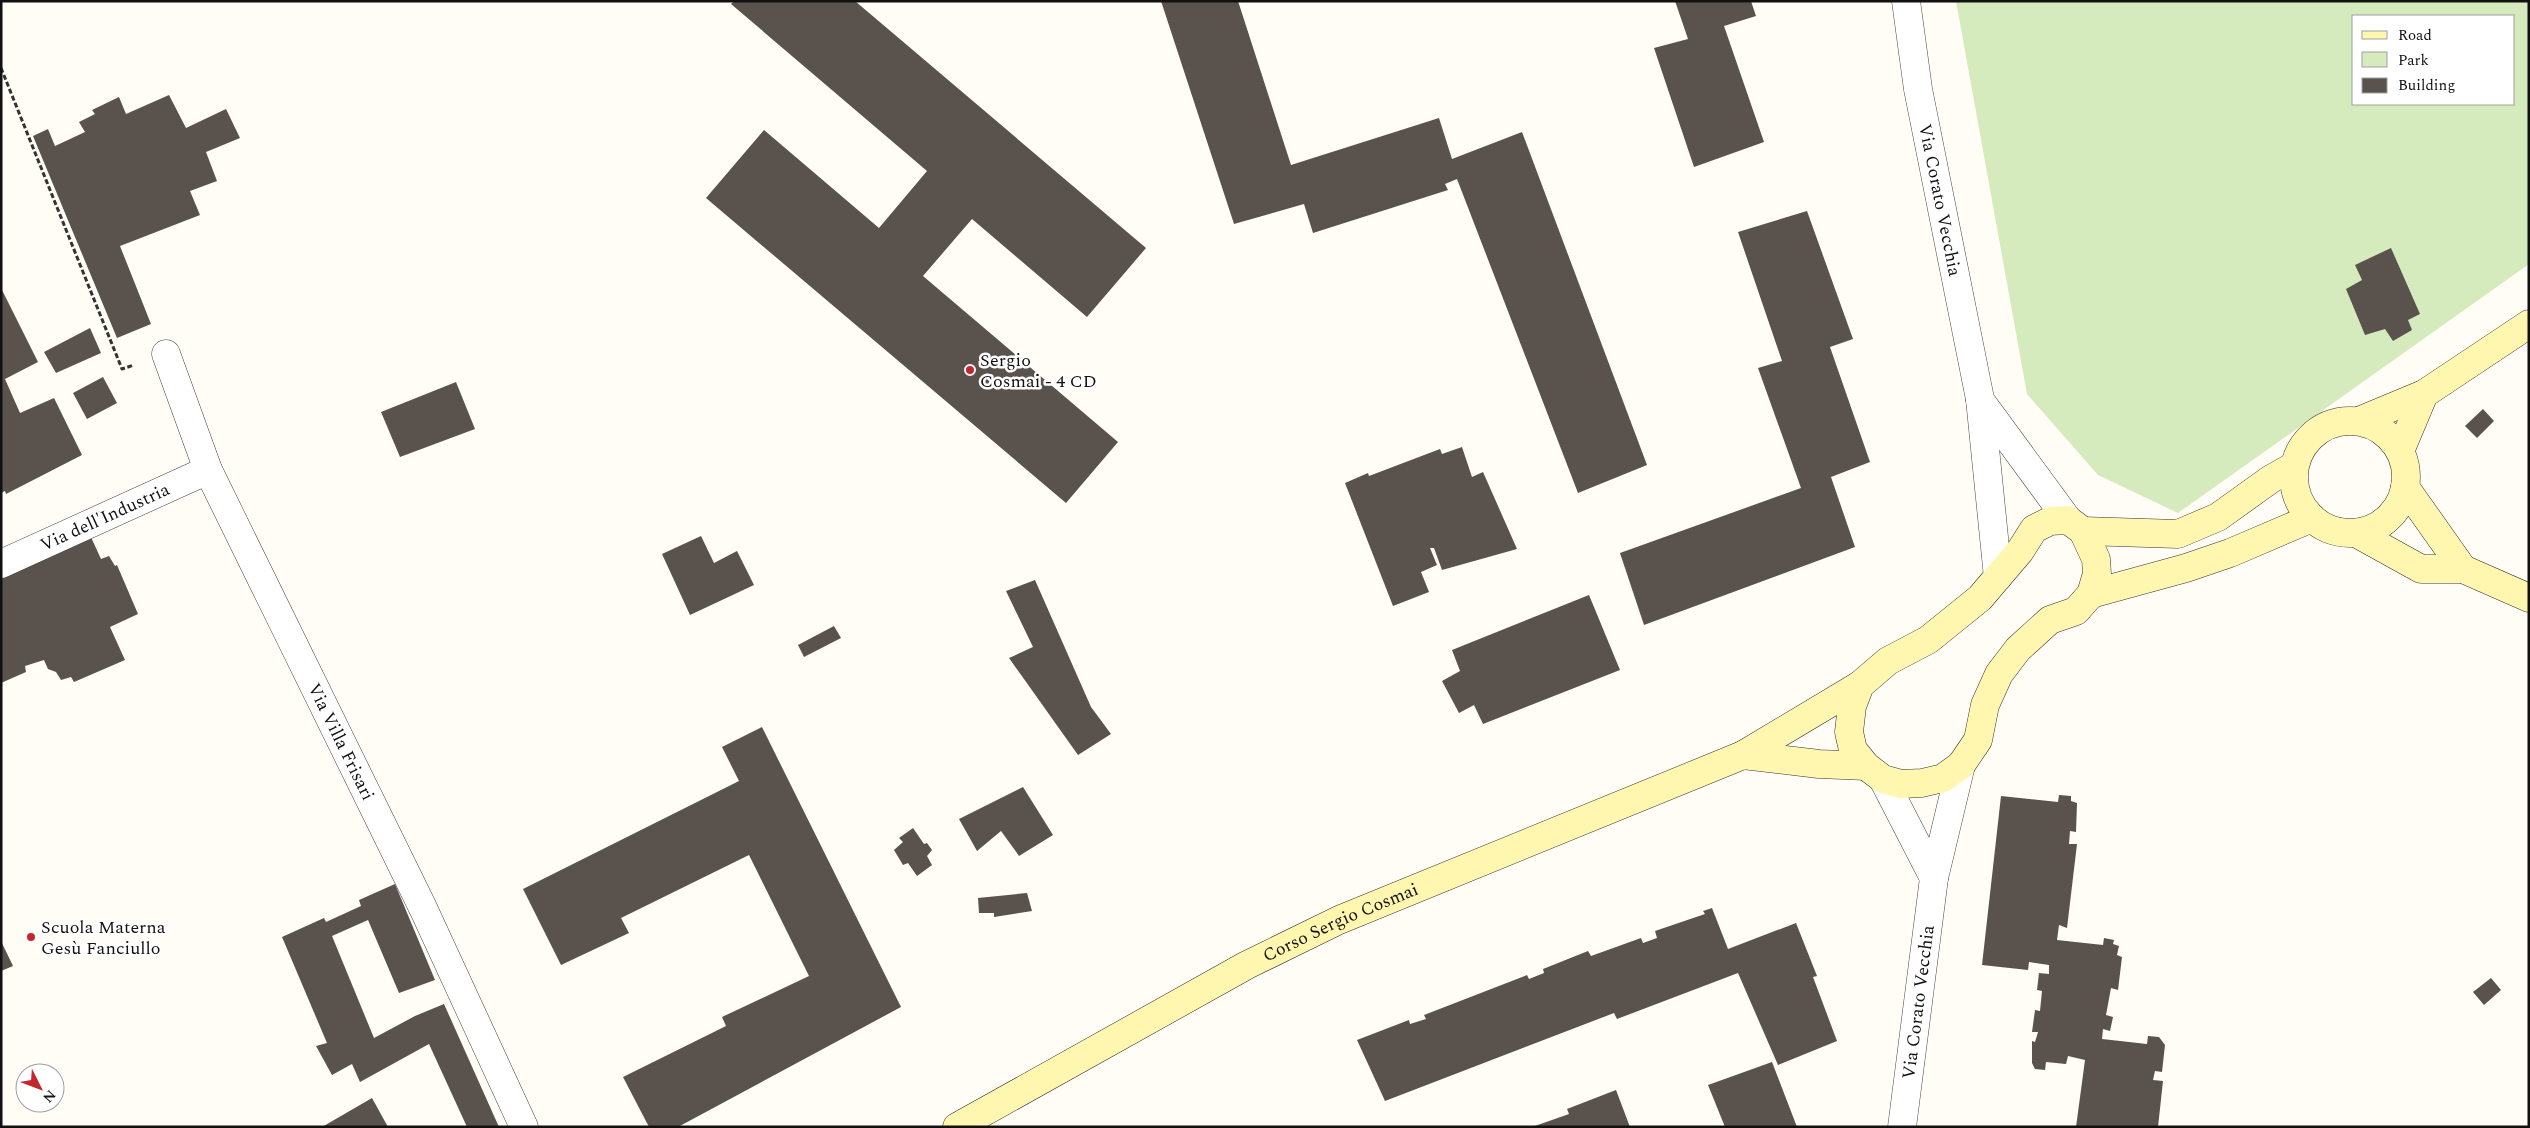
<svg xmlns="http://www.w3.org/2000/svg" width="2530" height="1128" font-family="Spectral,serif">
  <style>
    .green { fill: #d5ebbd; fill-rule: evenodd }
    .building { fill: #5a524d }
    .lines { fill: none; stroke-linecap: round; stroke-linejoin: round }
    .minor-casing { stroke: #444; stroke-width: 29 }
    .tertiary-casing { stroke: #444; stroke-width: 29 }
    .secondary-casing { stroke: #333; stroke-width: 29 }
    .path { stroke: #333; stroke-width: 3; stroke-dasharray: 5 2.5; stroke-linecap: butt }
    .minor { stroke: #fff; stroke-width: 28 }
    .tertiary { stroke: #fff; stroke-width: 28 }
    .secondary { stroke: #fff6b0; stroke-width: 28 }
    .poi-dot { fill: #c4262e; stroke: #fff; stroke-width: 2 }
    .labels { text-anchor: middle; stroke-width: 5; stroke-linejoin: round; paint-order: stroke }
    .street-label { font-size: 18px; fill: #111; stroke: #fff }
    .poi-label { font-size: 18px; fill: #111; stroke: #fff; text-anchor: start }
  </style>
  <rect width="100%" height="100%" fill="#fffdf5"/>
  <!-- green -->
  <path class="green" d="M1956,1H2529V264L2178,513L2098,475L2027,394ZM2354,16H2514V104H2354Z"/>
  <!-- building -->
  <g class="building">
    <polygon points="734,1 855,1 1146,248 1087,317 972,219 923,276 1118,442 1066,503 706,198 764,130 879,228 927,171 731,4"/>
    <polygon points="1161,1 1238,1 1291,165 1439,118 1452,159 1522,132 1647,465 1578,493 1457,179 1445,184 1448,190 1313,233 1304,204 1234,224"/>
    <polygon points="1675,1 1751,1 1756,16 1724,26 1764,142 1694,167 1654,48 1688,39"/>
    <polygon points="169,95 186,128 226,109 240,138 206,152 217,181 190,191 200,215 120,246 151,324 117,338 33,136 48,129 55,146 85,132 79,122 95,114 92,110 119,97 126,114"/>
    <polygon points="1807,211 1853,339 1830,347 1870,462 1831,477 1855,547 1644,625 1620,553 1801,488 1758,368 1782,361 1738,232"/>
    <polygon points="2391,248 2420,314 2408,320 2412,330 2393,341 2385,329 2365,335 2346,289 2362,280 2355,265"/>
    <polygon points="1,288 38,362 5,379 20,413 54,398 82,455 6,494 5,491 1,493"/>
    <polygon points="90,328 101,353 56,373 44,352"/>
    <polygon points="103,377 117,403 87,419 73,393"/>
    <polygon points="456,382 475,429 400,457 381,412"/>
    <polygon points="2483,409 2494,421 2477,438 2465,426"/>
    <polygon points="1462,447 1472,477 1483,472 1517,549 1442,570 1434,548 1430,548 1437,565 1421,572 1429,592 1393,606 1345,483 1368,473 1369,476 1440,449 1442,454"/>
    <polygon points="90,535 101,559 109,556 115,566 117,565 138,614 110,627 125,660 74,682 71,677 61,680 56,672 48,669 44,660 25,666 26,672 1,683 1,579"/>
    <polygon points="701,536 714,563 737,551 754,585 690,615 662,554"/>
    <polygon points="1035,580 1091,707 1111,734 1078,755 1009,658 1033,647 1006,591"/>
    <polygon points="1589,595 1620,670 1483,724 1474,705 1459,713 1442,681 1460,671 1452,650"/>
    <polygon points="834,626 841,638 804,657 798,645"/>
    <polygon points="762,727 901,1007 678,1127 649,1127 623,1077 726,1026 722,1017 809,976 749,855 621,918 629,933 561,965 523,889 739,781 722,747"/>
    <polygon points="1023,787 1053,835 1019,856 1001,831 977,851 959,819"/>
    <polygon points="2059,795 2071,796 2071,801 2077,803 2076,832 2070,831 2069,844 2077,844 2067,928 2059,925 2057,940 2103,945 2104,938 2114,940 2113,944 2119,946 2117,955 2122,957 2118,990 2111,988 2106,1015 2113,1017 2110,1031 2103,1029 2102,1039 2147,1044 2148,1036 2159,1037 2165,1045 2162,1072 2155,1071 2153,1080 2163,1081 2158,1127 2076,1127 2085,1060 2068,1056 2066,1064 2046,1062 2045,1070 2035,1069 2032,1063 2032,1041 2035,1042 2038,1032 2032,1032 2035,1010 2040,1011 2042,991 2037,990 2039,973 2049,974 2049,965 2029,962 2028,970 1982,965 2001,796 2058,802"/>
    <polygon points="913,828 924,844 927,843 932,850 927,856 932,865 917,876 908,863 903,865 894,850 903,842 899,838"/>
    <polygon points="395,884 435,980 399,993 368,920 332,936 374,1038 415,1016 444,1004 499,1127 467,1127 429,1044 360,1082 352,1064 332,1075 316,1046 327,1043 282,937 324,918 326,922 361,906 359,900"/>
    <polygon points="1027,893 1032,911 994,917 994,913 979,913 978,898"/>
    <polygon points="1712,908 1728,949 1796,923 1817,976 1813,977 1837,1041 1778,1065 1738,973 1617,1019 1614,1013 1385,1101 1357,1040 1409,1020 1410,1024 1426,1019 1424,1015 1527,975 1529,979 1544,973 1543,969 1588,951 1591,956 1641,938 1643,943 1657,938 1655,931 1705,914 1703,911"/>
    <polygon points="1,941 13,966 1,971"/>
    <polygon points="2491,978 2501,990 2484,1005 2473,992"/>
    <polygon points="1772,1062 1797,1127 1725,1127 1708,1085"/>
    <polygon points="1616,1090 1630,1127 1532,1127 1569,1114 1567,1109"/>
    <polygon points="372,1098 388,1127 322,1127"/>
  </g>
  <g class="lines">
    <!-- minor casing -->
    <g class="minor-casing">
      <g id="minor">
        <path id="s1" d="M166,354L208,470L423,908L524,1127"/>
        <path id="s2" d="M1,564L208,470"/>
        <polyline points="1883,779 1934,878"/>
        <path id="s3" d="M1902,1127L1934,878L1961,765"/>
      </g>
    </g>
    <!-- tertiary casing -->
    <g class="tertiary-casing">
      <g id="tertiary">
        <path id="s4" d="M1906,1L1918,89L1980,399L1998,577"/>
        <polyline points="1980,400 2068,520"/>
      </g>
    </g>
    <!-- secondary casing -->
    <g class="secondary-casing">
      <g id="secondary">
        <circle cx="2350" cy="477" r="56"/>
        <polyline points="2359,421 2424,394 2529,324"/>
        <polyline points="2400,451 2424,394"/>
        <polyline points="2405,487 2463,569"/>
        <polygon points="2068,520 2083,531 2096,559 2097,574 2091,594 2076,611 2050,620 2018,649 1999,674 1985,705 1978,740 1961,765 1943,778 1922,783 1901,784 1883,779 1866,766 1853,750 1849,732 1852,706 1860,685 1888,661 1928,640 1980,598 2020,551 2034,529 2050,521"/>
        <polyline points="2083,531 2178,534 2218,517 2271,479 2294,466"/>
        <polyline points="2356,533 2421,569 2463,569 2529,598"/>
        <polyline points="2091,594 2186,568 2230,553 2312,518"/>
        <polyline points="1743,755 1819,764 1866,766"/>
        <path id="s5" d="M957,1127L1247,965L1339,920L1743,755L1860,685"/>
      </g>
    </g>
    <!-- path -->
    <polyline class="path" points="1,68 122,369 134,365"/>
    <!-- minor -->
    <use href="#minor" class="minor"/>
    <!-- tertiary -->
    <use href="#tertiary" class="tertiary"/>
    <!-- secondary -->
    <use href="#secondary" class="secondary"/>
  </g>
  <!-- markers -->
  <g class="poi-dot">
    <circle cx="970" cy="370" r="5"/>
    <circle cx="31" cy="937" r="5"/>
  </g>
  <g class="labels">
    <!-- street labels -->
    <g class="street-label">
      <text dy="6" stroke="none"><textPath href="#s4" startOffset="202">Via Corato Vecchia</textPath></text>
      <text dy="6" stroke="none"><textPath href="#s2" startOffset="114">Via dell'Industria</textPath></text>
      <text dy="6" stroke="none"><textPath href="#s1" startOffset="426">Via Villa Frisari</textPath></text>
      <text dy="6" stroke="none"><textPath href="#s5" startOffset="435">Corso Sergio Cosmai</textPath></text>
      <text dy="6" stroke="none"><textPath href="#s3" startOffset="126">Via Corato Vecchia</textPath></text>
    </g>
    <!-- poi labels -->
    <g class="poi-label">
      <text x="980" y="366">Sergio<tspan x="980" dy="21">Cosmai - 4 CD</tspan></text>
      <text x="41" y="933">Scuola Materna<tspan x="41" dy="21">Gesù Fanciullo</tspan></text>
    </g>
  </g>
  <!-- border -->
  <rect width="2530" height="1128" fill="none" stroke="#111111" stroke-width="5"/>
  <!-- legend -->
  <rect x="2352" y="15" width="162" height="90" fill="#ffffff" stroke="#a0a0a0"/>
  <rect x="2362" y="31" width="25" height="8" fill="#fff6b0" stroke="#a0a0a0"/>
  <text x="2398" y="40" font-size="15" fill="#111111">Road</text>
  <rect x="2362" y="52" width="25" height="15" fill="#d5ebbd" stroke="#a0a0a0"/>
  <text x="2398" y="65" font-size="15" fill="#111111">Park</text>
  <rect x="2362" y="78" width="25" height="15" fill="#5a524d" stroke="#a0a0a0"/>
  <text x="2398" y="90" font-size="15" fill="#111111">Building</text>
  <!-- north arrow -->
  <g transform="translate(40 1088) rotate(132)"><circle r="24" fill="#ffffff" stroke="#a0a0a0"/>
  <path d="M0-4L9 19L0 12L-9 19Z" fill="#c4262e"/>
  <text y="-8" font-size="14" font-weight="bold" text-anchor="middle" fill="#111111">N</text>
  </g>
</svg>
